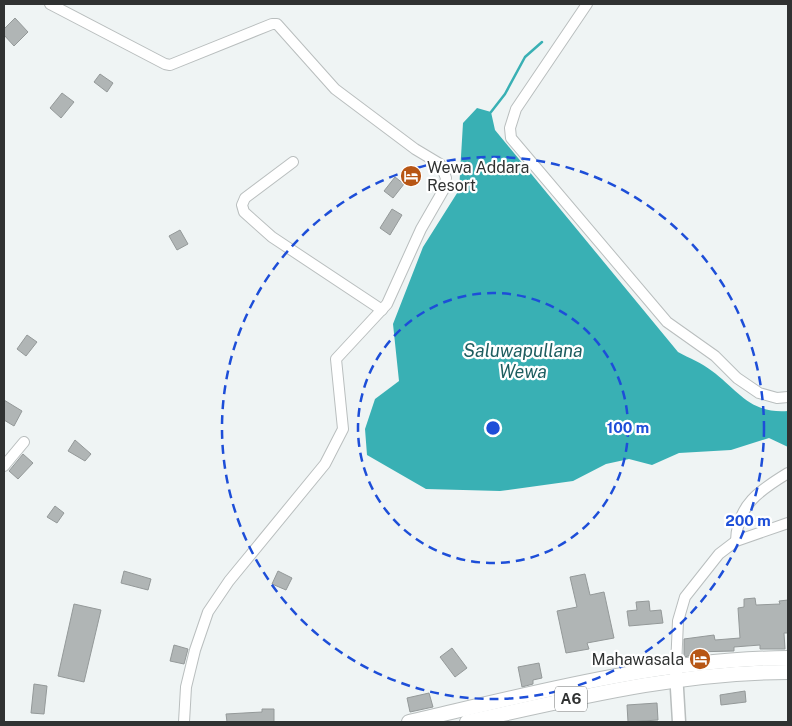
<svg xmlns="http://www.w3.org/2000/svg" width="792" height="726" font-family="'Public Sans',sans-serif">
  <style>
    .water { fill: #39b0b4 }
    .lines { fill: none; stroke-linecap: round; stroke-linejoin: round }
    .stream { stroke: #39b0b4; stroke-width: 2.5 }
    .building { fill: #b0b5b5; stroke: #949999 }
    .minor-casing { stroke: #b9bebe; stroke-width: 12 }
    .major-casing { stroke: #b9bebe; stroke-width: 15 }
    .highway-casing { stroke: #b9bebe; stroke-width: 16 }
    .minor { stroke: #fff; stroke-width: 10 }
    .major { stroke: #fff; stroke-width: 12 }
    .highway { stroke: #fff; stroke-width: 14 }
    .ring { fill: none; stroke: #1d4ed8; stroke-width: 2.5; stroke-dasharray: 9 6 }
    .labels { text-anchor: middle; stroke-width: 4.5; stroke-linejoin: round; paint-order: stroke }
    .shield { fill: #fff; stroke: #6e7070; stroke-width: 1 }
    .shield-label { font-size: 15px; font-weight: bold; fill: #303232 }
    .poi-label { font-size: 16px; fill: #303232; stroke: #fff; text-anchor: start }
    .water-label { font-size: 18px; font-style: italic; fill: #1e5e60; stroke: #fff }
    .centre { fill: #1d4ed8; stroke: #fff; stroke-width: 2.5 }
    .ring-label { font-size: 15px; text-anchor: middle; font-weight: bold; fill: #1d4ed8; stroke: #fff; stroke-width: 4.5; stroke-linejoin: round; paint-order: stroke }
  </style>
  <rect width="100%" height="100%" fill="#eff4f4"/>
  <!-- water -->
  <path class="water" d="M477,108L491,112L495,130L678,352C689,358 702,363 712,371C739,391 750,414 788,411V447L769,438L731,450L679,453L652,465L629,459L606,464L573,481L500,491L426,489L367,455L365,429L375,399L399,381L393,324L423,247L459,190L463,123Z"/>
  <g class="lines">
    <!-- stream -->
    <polyline class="stream" points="491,112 505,94 525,57 542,42"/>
  </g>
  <!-- building -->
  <g class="building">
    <polygon points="15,18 28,32 14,46 4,35 4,29"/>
    <polygon points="100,74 113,83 107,92 94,82"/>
    <polygon points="62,93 74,102 61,118 50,108"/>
    <polygon points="395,177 404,184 393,198 384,191"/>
    <polygon points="392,209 402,215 390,235 380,228"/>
    <polygon points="180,230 188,244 177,250 169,236"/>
    <polygon points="27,335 37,342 26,356 17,349"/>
    <polygon points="4,400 22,411 14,426 4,420"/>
    <polygon points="75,440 91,454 85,461 68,451"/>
    <polygon points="23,454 33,463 18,479 9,471"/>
    <polygon points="55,506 64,513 57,523 47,517"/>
    <polygon points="124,571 151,579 148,590 121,583"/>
    <polygon points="278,571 292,578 286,590 272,584"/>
    <polygon points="585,574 590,595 604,592 614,638 587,643 589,649 566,653 557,611 577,607 570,577"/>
    <polygon points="755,598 756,605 780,604 779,601 788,600 788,633 784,633 785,649 760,649 760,645 734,647 734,651 693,652 693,655 684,657 684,639 714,635 715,640 740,638 738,608 744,607 744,599"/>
    <polygon points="649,601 650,611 661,610 663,623 629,626 627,611 637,610 636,602"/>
    <polygon points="74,604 101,610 84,682 58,676"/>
    <polygon points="174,645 188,649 184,664 170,661"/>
    <polygon points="452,648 467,668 455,677 440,657"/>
    <polygon points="539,663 542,678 533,680 533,684 522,687 518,667"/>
    <polygon points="34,684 47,686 44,714 31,713"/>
    <polygon points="745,691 746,702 721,705 720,695"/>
    <polygon points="429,693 433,707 410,712 407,698"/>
    <polygon points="657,703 658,720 628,722 627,705"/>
    <polygon points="262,709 274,709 274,722 227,722 226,714 262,712"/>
  </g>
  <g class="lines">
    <!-- minor casing -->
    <g class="minor-casing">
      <g id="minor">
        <polyline points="50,4 165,64 170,65 272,24 277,24 335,89 415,149 440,164 446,178 444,189 421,229 387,304 336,359 343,429 325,464 229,581 208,612 195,650 186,687 184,722"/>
        <polyline points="587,4 516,109 510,128 511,138 667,322 715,356 737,378 759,393 777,398 788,397"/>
        <polyline points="293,162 245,198 242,205 244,212 272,237 382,310"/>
        <polyline points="4,466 24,442"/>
        <path d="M736,541C737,505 760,490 788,473"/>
        <polyline points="676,667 678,621 685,597 719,554 736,541 788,523"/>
      </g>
    </g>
    <!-- major casing -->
    <g class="major-casing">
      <polyline id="major" points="676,672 679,722"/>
    </g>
    <!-- highway casing -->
    <g class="highway-casing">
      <g id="highway">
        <path d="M409,722C534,693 660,659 788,658"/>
        <path d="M467,722C572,699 679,672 788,672"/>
      </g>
    </g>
    <!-- minor -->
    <use href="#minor" class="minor"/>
    <!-- major -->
    <use href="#major" class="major"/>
    <!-- highway -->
    <use href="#highway" class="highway"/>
  </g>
  <!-- distance rings -->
  <g class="ring">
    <circle cx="493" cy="428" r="135"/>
    <circle cx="493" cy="428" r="271"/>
  </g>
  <!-- icons -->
  <defs>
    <g id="hotel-disc" transform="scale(1.125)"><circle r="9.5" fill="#b75615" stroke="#fff"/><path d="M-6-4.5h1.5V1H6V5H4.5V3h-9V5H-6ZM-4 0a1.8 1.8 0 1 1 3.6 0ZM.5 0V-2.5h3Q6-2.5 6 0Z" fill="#fff"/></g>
  </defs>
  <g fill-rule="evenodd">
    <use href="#hotel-disc" x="411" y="176"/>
    <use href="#hotel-disc" x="700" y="659"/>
  </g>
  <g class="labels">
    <!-- shield labels -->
    <rect class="shield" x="555" y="686.5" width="32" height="25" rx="4"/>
    <g class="shield-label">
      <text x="571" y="704">A6</text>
    </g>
    <!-- poi labels -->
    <g class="poi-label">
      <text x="427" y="173">Wewa Addara<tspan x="427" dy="18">Resort</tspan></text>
      <text x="684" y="665" text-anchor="end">Mahawasala</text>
    </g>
    <!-- water labels -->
    <g class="water-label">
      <text x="523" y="357">Saluwapullana<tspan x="523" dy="21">Wewa</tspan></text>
    </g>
  </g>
  <circle cx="493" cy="428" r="8" class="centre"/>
  <g class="ring-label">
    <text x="628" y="433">100 m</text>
    <text x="748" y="526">200 m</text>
  </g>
  <!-- border -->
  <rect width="792" height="726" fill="none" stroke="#303232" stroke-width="10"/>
</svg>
